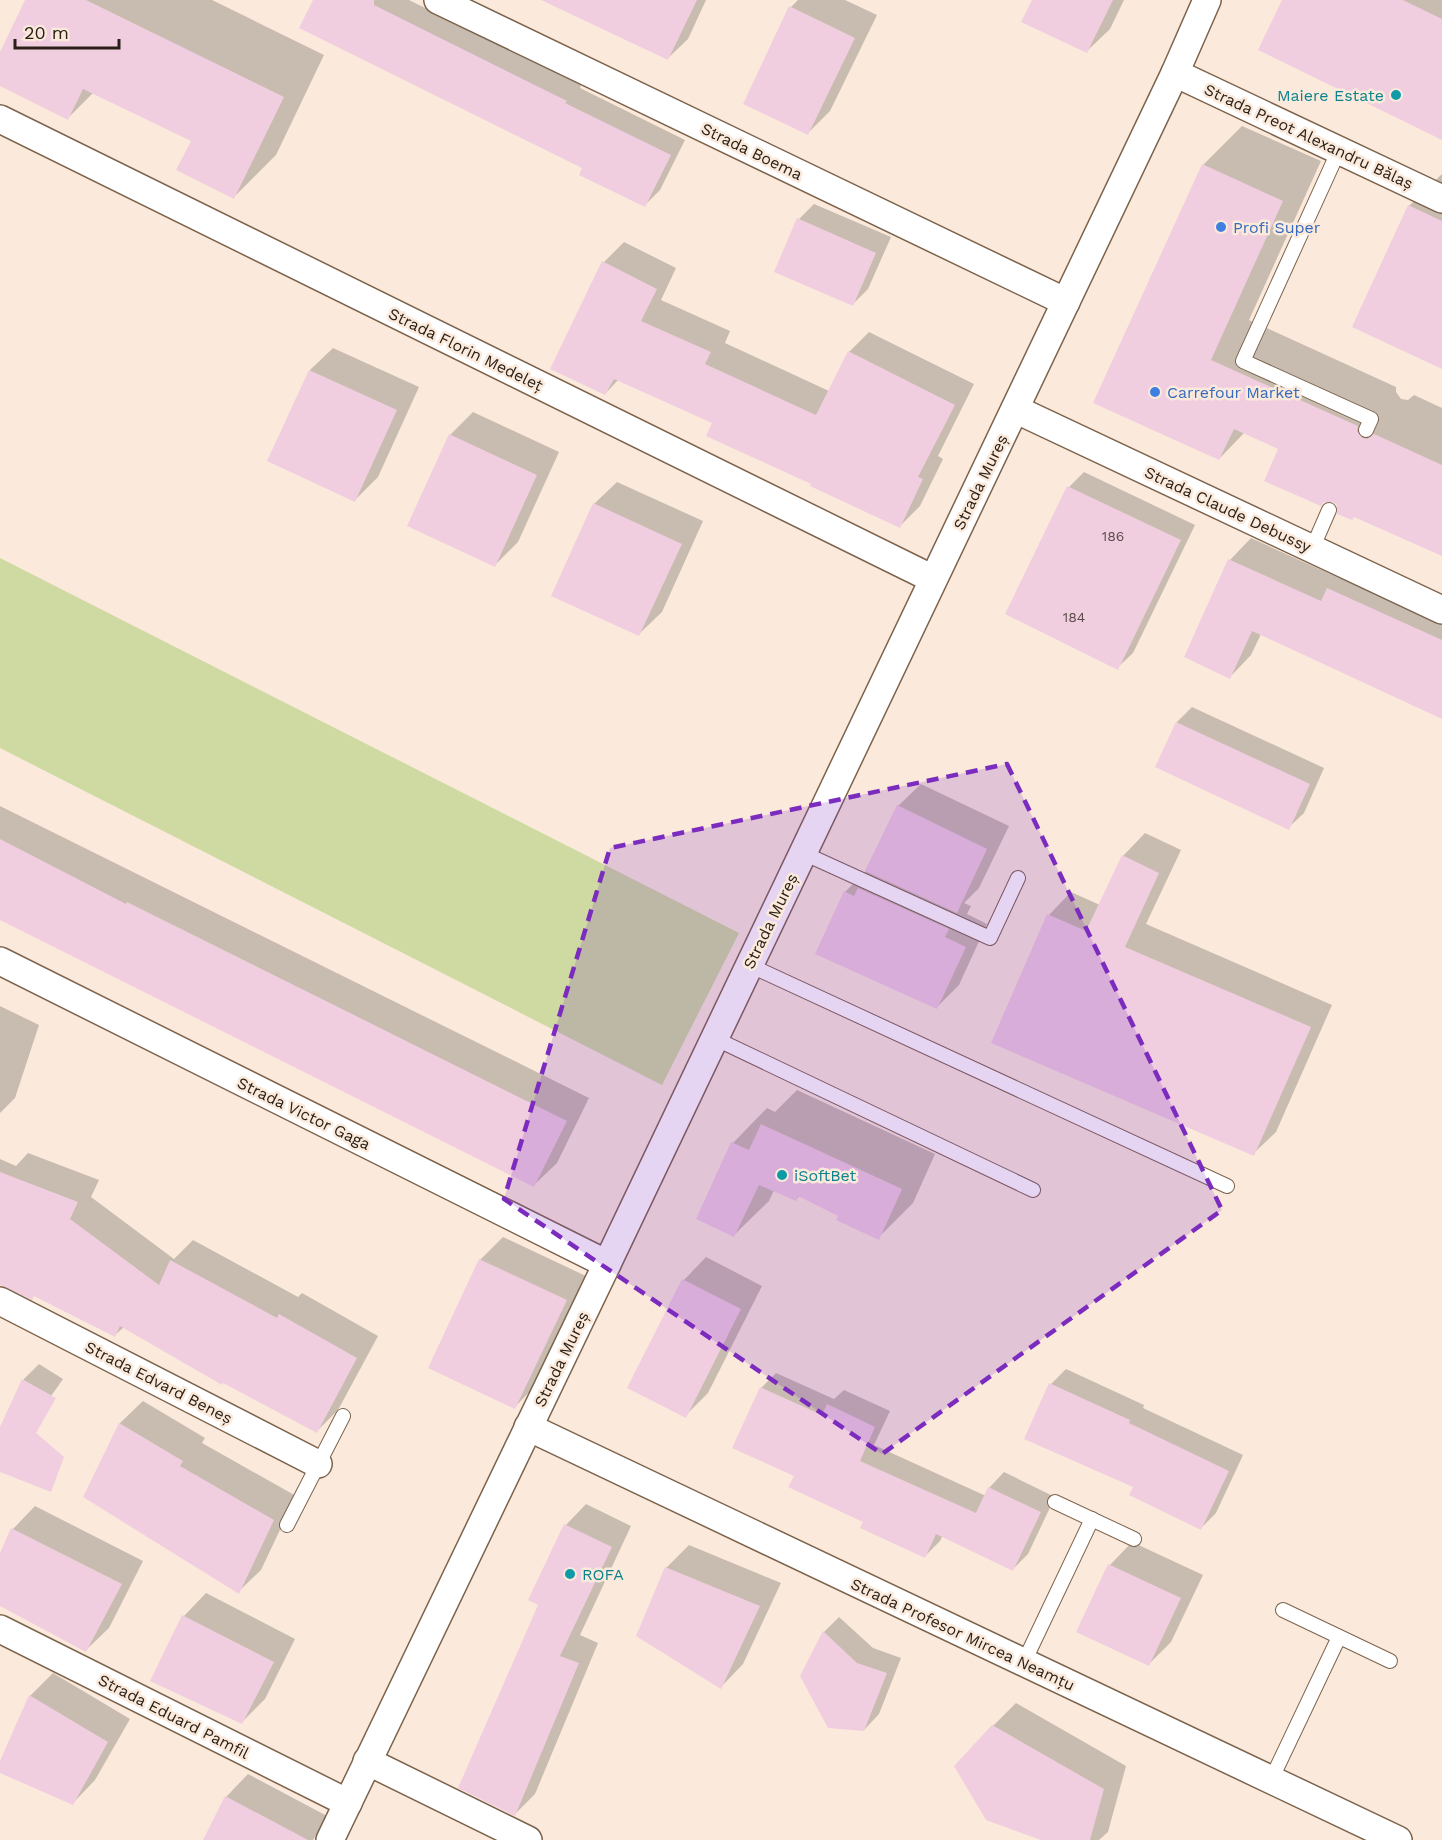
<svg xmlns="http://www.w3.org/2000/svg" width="1442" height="1840" font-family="'Work Sans',sans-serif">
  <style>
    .green { fill: #cedaa1 }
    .shadow { fill: #0003 }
    .building { fill: #f0cee0 }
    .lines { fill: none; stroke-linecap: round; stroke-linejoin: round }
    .lane-casing { stroke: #7c634d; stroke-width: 16 }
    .street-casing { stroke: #7c634d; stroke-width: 30 }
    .lane { stroke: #fff; stroke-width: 14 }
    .street { stroke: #fff; stroke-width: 27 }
    .marked { fill: #7b2cbf; fill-opacity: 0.2; stroke: #7b2cbf; stroke-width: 4.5; stroke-dasharray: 12 8; stroke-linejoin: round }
    .culture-dot { fill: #0f9aa8; stroke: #fbeadb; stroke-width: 2 }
    .shop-dot { fill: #3f7fe0; stroke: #fbeadb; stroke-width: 2 }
    .labels { text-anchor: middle; stroke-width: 5; stroke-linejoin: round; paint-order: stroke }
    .number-label { font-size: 14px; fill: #5c4c49 }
    .culture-label { font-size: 16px; fill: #0d838f; stroke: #fbeadb; text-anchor: start }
    .street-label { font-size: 16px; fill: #2a2017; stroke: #fbeadb }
    .shop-label { font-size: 16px; fill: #366cbe; stroke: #fbeadb; text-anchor: start }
  </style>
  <rect width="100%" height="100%" fill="#fbeadb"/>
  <!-- green -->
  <polygon class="green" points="0,558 739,933 662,1085 0,748"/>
  <!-- shadow -->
  <g class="shadow">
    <polygon points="27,0 212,0 324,55 276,155 234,197 193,141 94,92 68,118 0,85 0,55"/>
    <polygon points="314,0 409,0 581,85 580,88 685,140 660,190 645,205"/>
    <polygon points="549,0 706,0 688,39 668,58"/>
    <polygon points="798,0 845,0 877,15 830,111 808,133 791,7"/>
    <polygon points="1033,0 1124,0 1110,29 1087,51"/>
    <polygon points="1285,0 1442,0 1442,139"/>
    <polygon points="1242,126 1321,161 1249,320 1396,387 1396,392 1401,399 1408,400 1414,395 1442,408 1442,555 1338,504 1280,449 1245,432 1219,459 1095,402 1203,165"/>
    <polygon points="1442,174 1442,367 1409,206"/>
    <polygon points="814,204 891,237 868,289 852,305 799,219"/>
    <polygon points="624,242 676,268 661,300 730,331 725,343 829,391 849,352 869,332 974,384 938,456 943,459 920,506 900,526 813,483 714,422 619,379 605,394 604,262"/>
    <polygon points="333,348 419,387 378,477 355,500 310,370"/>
    <polygon points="473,412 559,452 518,542 495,565 450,435"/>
    <polygon points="1084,472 1195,525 1133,653 1117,668 1069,487"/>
    <polygon points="617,482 703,521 662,612 639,634 594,504"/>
    <polygon points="1251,538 1339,578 1350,567 1442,609 1442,717 1261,634 1251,655 1230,677 1186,657 1230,560"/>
    <polygon points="1192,707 1324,768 1304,813 1288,828 1157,767 1177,722"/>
    <polygon points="921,784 1009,826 979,888 964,903 971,906 967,914 987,924 959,985 936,1008 845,892 868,869 898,806"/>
    <polygon points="0,806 589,1098 557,1163 534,1185 0,918"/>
    <polygon points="1145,833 1181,850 1146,924 1332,1005 1276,1132 1253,1154 1049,915 1071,892 1100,905 1123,856"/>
    <polygon points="0,1006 39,1025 15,1098 0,1113"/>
    <polygon points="797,1090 935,1154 913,1203 878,1238 840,1215 800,1195 796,1200 774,1190 769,1201 734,1235 733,1143 767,1108 775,1112"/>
    <polygon points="28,1153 99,1180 91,1197 174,1259 193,1240 298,1297 302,1293 378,1336 338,1410 316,1432 124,1327 115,1335 35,1295 0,1284 0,1159 16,1166"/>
    <polygon points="503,1237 588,1277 537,1384 515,1407 480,1260"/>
    <polygon points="706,1257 762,1286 708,1393 685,1416 684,1280"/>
    <polygon points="39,1364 63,1379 10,1454 0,1464 0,1430 24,1379"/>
    <polygon points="1066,1369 1144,1405 1143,1408 1243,1455 1216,1513 1201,1528 1135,1487 1051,1384"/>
    <polygon points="776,1373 834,1399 844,1390 890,1411 874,1445 986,1496 989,1488 1004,1472 1055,1497 1028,1554 1013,1569 943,1535 940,1541 925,1556 865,1521 796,1475 761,1388"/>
    <polygon points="143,1401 205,1438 202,1443 296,1496 261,1570 238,1592 85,1497 120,1423"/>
    <polygon points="586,1504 631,1526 580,1635 598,1643 535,1794 515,1814 540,1604 566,1525"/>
    <polygon points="35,1506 143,1561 109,1628 86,1650 0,1604 0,1557 13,1529"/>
    <polygon points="1132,1542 1203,1575 1171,1642 1149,1664 1078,1631 1110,1565"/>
    <polygon points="689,1545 781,1583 743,1664 721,1687 666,1568"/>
    <polygon points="206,1593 295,1639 265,1699 242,1722 184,1616"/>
    <polygon points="839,1617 873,1648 901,1658 879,1714 864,1730 802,1676 824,1632"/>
    <polygon points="53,1673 130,1719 95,1780 73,1803 0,1771 0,1765 30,1696"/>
    <polygon points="1016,1703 1126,1766 1108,1832 1099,1840 1046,1840 993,1726"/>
    <polygon points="248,1774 327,1816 313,1840 205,1840 226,1797"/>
  </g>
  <!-- building -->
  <g class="building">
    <polygon points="25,0 86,0 284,97 234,199 176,170 191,141 83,89 68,120 0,86 0,52"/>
    <polygon points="313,0 374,0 374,5 567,101 565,103 671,155 645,207 579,175 582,168 299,28"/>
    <polygon points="541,0 697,0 668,60"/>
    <polygon points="1032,0 1113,0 1087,53 1021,22"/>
    <polygon points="1282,0 1403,0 1442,19 1442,140 1258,50"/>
    <polygon points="789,6 855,38 808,135 743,104"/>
    <polygon points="1202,164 1283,201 1211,360 1358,426 1357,431 1362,438 1367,439 1374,434 1442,465 1442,556 1354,517 1352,520 1337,514 1337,505 1332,502 1324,502 1321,506 1264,481 1278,449 1234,429 1219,460 1093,403"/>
    <polygon points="1408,205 1442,221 1442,369 1352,327"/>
    <polygon points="797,218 876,253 853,306 774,272"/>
    <polygon points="602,261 657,289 641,321 711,352 705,364 816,415 848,351 955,405 918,477 923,479 900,528 810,486 811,484 706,436 712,423 614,379 605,395 550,369"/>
    <polygon points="309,370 397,410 355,502 267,461"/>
    <polygon points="449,434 537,475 495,567 407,526"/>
    <polygon points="1067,486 1181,540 1118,670 1005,614"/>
    <polygon points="593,503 682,544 639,636 551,596"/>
    <polygon points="1228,559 1321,601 1327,588 1442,640 1442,719 1252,631 1230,679 1184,657"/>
    <polygon points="1176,722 1310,784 1289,830 1155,767"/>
    <polygon points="897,805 987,849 957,913 865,871"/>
    <polygon points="0,839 126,904 127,902 567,1121 534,1187 0,920"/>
    <polygon points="1122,855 1159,873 1125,947 1311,1027 1254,1156 991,1043 1047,914 1086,931"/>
    <polygon points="858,888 949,929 945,937 966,947 937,1009 815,954 844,891 854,896"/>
    <polygon points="761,1124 902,1189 879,1240 836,1220 838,1216 798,1196 796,1201 759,1185 734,1237 696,1219 731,1142 749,1150"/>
    <polygon points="0,1172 78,1202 70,1219 159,1285 170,1260 277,1318 279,1314 357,1358 317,1433 223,1383 222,1385 120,1326 115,1337 34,1296 32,1300 0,1285"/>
    <polygon points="479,1259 567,1300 515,1409 428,1368"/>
    <polygon points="682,1279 741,1309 686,1418 627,1388"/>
    <polygon points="22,1379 56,1398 36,1433 64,1457 51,1492 0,1472 0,1427"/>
    <polygon points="1049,1383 1130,1420 1129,1423 1229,1471 1201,1530 1129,1495 1133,1487 1024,1439"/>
    <polygon points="760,1387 822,1415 827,1404 875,1427 860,1461 976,1513 988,1487 1041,1512 1013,1571 936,1534 925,1558 860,1528 863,1522 788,1487 794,1476 732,1448"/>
    <polygon points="119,1423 183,1461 180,1466 274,1520 239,1594 83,1497"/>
    <polygon points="564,1524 612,1547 560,1656 579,1663 515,1816 458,1788 538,1605 528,1600"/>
    <polygon points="11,1528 122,1584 86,1652 0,1606 0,1553"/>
    <polygon points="1108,1564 1181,1598 1149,1666 1076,1632"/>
    <polygon points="665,1567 760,1606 721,1689 636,1636"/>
    <polygon points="182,1615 274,1662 242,1724 150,1681"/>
    <polygon points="823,1631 857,1663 887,1673 864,1731 828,1728 800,1676"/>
    <polygon points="29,1695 108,1742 73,1805 0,1773 0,1761"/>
    <polygon points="992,1725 1104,1789 1090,1840 1041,1840 986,1820 954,1766"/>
    <polygon points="225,1796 308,1840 203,1840"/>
  </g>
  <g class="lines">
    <!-- lane casing -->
    <g class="lane-casing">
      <g id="lane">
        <polyline points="1339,150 1243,361 1371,419 1366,430"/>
        <polyline points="1312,549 1329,510"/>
        <polyline points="803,853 990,938 1018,878"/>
        <polyline points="749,965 1227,1186"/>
        <polyline points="714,1038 1033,1190"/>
        <polyline points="1055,1502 1134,1539"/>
        <polyline points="287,1525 343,1416"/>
        <polyline points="1283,1610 1390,1661"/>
        <polyline points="1024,1662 1092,1519"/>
        <polyline points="1271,1780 1339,1637"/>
      </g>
    </g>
    <!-- street casing -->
    <g class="street-casing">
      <g id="street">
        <polyline points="438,0 1066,302"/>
        <polyline points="1175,73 1442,199"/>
        <polyline points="0,119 933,579"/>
        <polyline points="1015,409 1442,610"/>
        <polyline points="0,961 607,1264"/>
        <polyline points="0,1301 318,1464"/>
        <polyline points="528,1427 1398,1840"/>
        <polyline points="0,1629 348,1803"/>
        <polyline points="367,1761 528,1840"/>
        <polyline points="330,1840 607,1264 1175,73 1207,0"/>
      </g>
    </g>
    <!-- lane -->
    <use href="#lane" class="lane"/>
    <!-- street -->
    <use href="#street" class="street"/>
  </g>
  <!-- marked area -->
  <path class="marked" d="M1007,764L1222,1210L882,1454L504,1199L610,848Z"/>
  <!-- markers -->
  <g class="culture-dot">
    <circle cx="1396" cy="95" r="6"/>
    <circle cx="782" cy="1175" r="6"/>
    <circle cx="570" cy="1574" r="6"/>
  </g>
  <g class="shop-dot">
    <circle cx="1221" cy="227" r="6"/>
    <circle cx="1155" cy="392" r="6"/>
  </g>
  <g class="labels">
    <!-- number labels -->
    <g class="number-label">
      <text x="1113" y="541">186</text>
      <text x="1074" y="622">184</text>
    </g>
    <!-- culture labels -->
    <g class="culture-label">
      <text x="1384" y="101" text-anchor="end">Maiere Estate</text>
      <text x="794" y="1181">iSoftBet</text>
      <text x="582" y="1580">ROFA</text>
    </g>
    <!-- street labels -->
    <g class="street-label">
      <text transform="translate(1309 136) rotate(25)" y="6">Strada Preot Alexandru Bălaș</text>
      <text transform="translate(752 151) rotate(26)" y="6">Strada Boema</text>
      <text transform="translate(466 349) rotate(26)" y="6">Strada Florin Medeleț</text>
      <text transform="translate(980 482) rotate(-64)" y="6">Strada Mureș</text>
      <text transform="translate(1228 509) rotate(25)" y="6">Strada Claude Debussy</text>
      <text transform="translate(770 921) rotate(-64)" y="6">Strada Mureș</text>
      <text transform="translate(304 1113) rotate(26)" y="6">Strada Victor Gaga</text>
      <text transform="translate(561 1359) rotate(-64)" y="6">Strada Mureș</text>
      <text transform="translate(159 1382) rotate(27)" y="6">Strada Edvard Beneș</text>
      <text transform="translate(963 1634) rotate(25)" y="6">Strada Profesor Mircea Neamțu</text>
      <text transform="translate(174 1716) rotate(27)" y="6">Strada Eduard Pamfil</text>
    </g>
    <!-- shop labels -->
    <g class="shop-label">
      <text x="1233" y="233">Profi Super</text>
      <text x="1167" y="398">Carrefour Market</text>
    </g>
  </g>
  <!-- scale -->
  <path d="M15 39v9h104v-9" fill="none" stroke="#2a2017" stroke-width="3"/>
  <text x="24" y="39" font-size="18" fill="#2a2017" stroke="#fbeadb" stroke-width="4.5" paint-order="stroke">20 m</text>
</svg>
